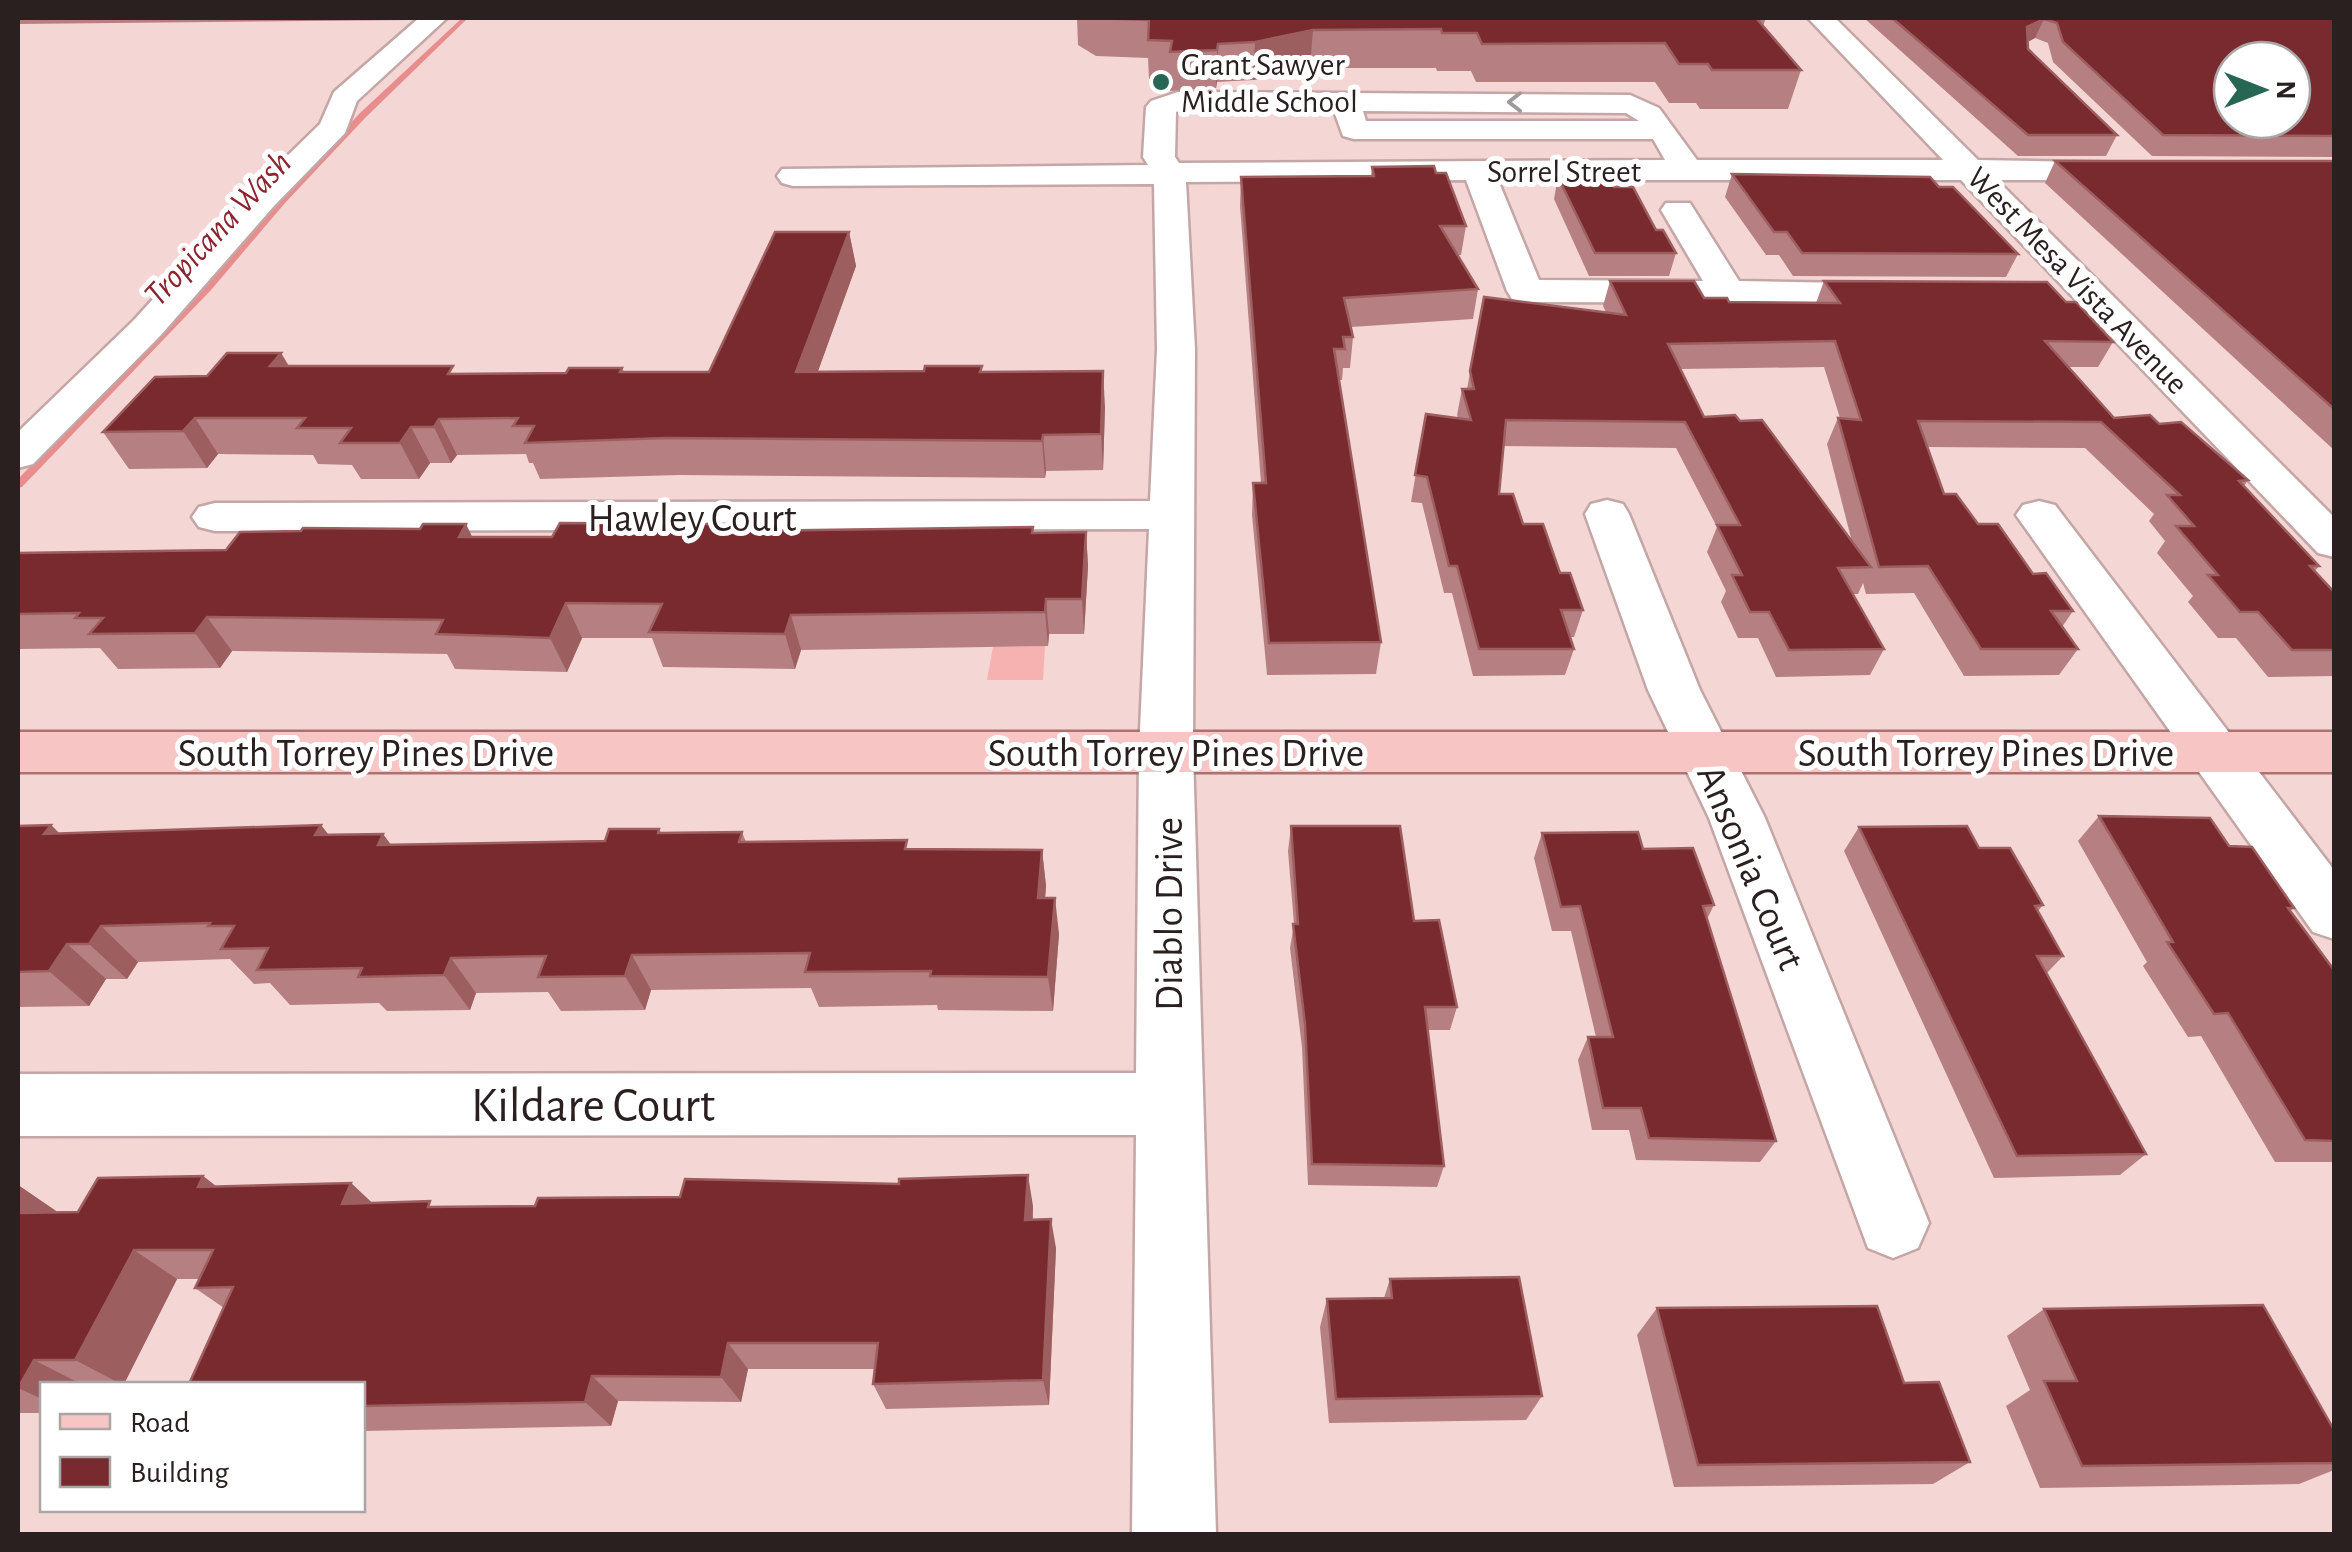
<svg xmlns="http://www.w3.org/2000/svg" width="2352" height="1552" font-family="'Alegreya Sans',sans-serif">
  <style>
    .green { fill: #f6b2b1 }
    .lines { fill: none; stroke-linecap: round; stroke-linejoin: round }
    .stream { fill: #e78d8d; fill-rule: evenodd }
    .minor-casing { stroke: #c3a6a5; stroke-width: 5 }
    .major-casing { stroke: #ac7271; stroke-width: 5 }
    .minor { fill: #fff; fill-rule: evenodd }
    .major { fill: #f7c5c4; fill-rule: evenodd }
    .wall { fill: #b68082; fill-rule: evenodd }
    .shaded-wall { fill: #9d5e60 }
    .building { fill: #782a2e; stroke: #9d5e60; stroke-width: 2.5; fill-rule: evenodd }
    .oneway { stroke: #a09b9b }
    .poi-dot { fill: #276653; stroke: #fff; stroke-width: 4 }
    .labels { text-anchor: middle; stroke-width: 10; stroke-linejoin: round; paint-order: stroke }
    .far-poi-label { font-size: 32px; fill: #2b2020; stroke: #fff; text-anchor: start }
    .far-street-label { font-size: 32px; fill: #2b2020; stroke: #fff }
    .far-water-label { font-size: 35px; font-style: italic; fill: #8d232e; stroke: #fff }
    .street-label { font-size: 40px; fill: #2b2020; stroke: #fff }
    .near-street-label { font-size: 48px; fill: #2b2020; stroke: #fff }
  </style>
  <rect width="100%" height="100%" fill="#f4d6d5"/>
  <!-- green -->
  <polygon class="green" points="1045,646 1043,680 987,680 993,647"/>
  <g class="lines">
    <!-- stream -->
    <polygon class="stream" points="462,18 468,18 366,117 285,203 211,290 22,487 18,488 18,479 205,286 279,199 360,113"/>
    <!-- minor casing -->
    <g class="minor-casing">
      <g id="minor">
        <polygon points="419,18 447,18 357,101 345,133 273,207 160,336 33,464 18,468 18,432 134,320 249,193 320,124 334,92"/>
        <path d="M1808,18H1835L1978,160L2138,163L2143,170L2138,177L2127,180H1997L2334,517V557L2318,553L1961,180H1498L1539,280L1703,281L1661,210L1666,203H1690L1739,281L1907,284L1912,292L1907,300L1894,303L1525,302L1512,299L1507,291L1466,180L1186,182L1195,349L1193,752L1216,1534H1132L1136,1135L18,1136V1074L1136,1073L1139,752L1149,529L215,531L199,527L192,517L199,507L215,503L1150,501L1157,349L1154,184L793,186L782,183L777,176L782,169L1148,165L1143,157L1146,107L1151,101L1178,92L1630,95L1659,108L1697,160H1943ZM1181,110L1334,111L1343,136L1354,139H1653L1665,160L1179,163L1175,157L1176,112ZM1363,111L1626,113L1639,121H1366Z"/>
        <polygon points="1607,500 1623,504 1629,514 1700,690 1765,818 1929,1223 1918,1248 1893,1258 1868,1248 1709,818 1648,690 1585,514 1591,504"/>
        <polygon points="2039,501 2055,505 2334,870 2334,939 2313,932 2016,515 2023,505"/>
      </g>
    </g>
    <!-- major casing -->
    <g class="major-casing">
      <rect id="major" x="18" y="732" width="2316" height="40"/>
    </g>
    <!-- minor -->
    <use href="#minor" class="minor"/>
    <!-- major -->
    <use href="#major" class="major"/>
  </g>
  <!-- wall -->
  <g class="wall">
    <polygon points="18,18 414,18 411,20 18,24"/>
    <polygon points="1077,18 1766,18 1763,26 1801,70 1788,109 1700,109 1696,103 1669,103 1655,82 1476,82 1471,71 1437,71 1436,68 1310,68 1253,80 1217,82 1216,88 1170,91 1170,79 1149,79 1148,58 1096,56 1078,45"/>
    <polygon points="1864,18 2334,18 2334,157 2152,156 2053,62 2048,43 2035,38 2028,42 2028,49 2117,135 2106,156 2018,156"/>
    <polygon points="2055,161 2334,161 2334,450 2045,183"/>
    <polygon points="1372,167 1436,173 1466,226 1461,255 1458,255 1478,289 1473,319 1351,327 1353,337 1350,368 1343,368 1342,380 1339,380 1381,642 1376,674 1267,675 1252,515 1253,483 1261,483 1240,206 1241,177 1371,176"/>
    <polygon points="1732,174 1939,187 2018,254 2006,277 1793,276 1779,255 1766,255 1725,197"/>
    <polygon points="1558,177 1614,187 1676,253 1669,276 1589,276 1554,199"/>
    <polygon points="849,232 856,266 818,371 924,371 982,366 982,372 1105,407 1103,470 1046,471 1045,478 679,475 540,479 533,463 529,463 526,454 457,455 451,463 430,463 419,479 361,479 352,465 318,464 313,455 218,454 207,468 129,469 103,432 281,353 289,366 456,374 566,373 622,368 624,372 709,372"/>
    <path d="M1610,281L1729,302L1816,303L1824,281L2066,302L2113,342L2098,367H2068L2114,418L2159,424L2248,480L2244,486L2319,566L2315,571L2334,592V676L2268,677L2236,638H2218L2188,602L2193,596L2157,553L2165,541L2149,521L2154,514L2085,448L1928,447L1944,494L2073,611L2062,627L2078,649L2059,675L1964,676L1914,593L1866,594L1863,583L1858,594H1853L1884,649L1870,675L1776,677L1758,638H1738L1721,602L1726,591L1707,552L1717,527L1676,448L1503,446L1499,494L1560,573L1583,610L1574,637H1570L1574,649L1565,675L1473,676L1452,593H1444L1422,503L1411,502L1426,414L1458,418L1457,415L1462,389H1467L1484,297L1606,312L1603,306ZM1824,367L1840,418H1838L1827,444L1852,542L1704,417L1681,369Z"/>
    <polygon points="740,524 742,530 1033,527 1033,533 1086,532 1088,566 1084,634 1049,634 1048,646 801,650 795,669 663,667 652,638 582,638 567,672 455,669 447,654 232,651 220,668 118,669 100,648 18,649 18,553 226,550 473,537 552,537"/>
    <polygon points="2099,816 2229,846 2294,908 2290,911 2334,970 2334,1162 2275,1162 2201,1036 2188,1037 2143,966 2147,962 2078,841"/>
    <polygon points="51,825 59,833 321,825 328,835 383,834 391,845 605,841 659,829 661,833 742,832 746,842 909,849 1042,850 1046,886 1045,898 1059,934 1053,1011 938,1010 937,1005 819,1007 811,988 651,990 645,1010 561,1011 548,992 476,993 470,1010 387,1011 379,1003 290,1005 270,983 254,984 230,959 138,962 127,979 106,979 89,1006 18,1007 18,826"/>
    <polygon points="1291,826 1414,921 1457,1007 1450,1030 1427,1030 1444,1166 1437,1187 1308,1185 1302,1047 1290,948 1294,924 1288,851"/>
    <polygon points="1859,827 1979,848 2043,905 2038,911 2063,956 2046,974 2146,1154 2120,1175 1994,1178 1844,851"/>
    <polygon points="1542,833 1643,849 1714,905 1707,919 1776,1141 1760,1162 1636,1160 1629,1130 1592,1130 1578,1060 1588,1037 1596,1037 1571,931 1552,931 1534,858"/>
    <polygon points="203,1176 216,1186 351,1183 372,1203 435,1207 1033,1206 1033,1219 1056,1248 1049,1405 886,1409 873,1384 875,1369 748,1369 741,1402 618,1401 611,1426 362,1431 362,1384 224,1308 195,1288 199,1279 177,1279 124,1384 42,1384 42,1413 18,1413 18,1185 56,1211 55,1213 78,1212"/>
    <polygon points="1390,1279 1542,1396 1526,1420 1329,1423 1320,1327 1327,1299 1384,1298"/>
    <polygon points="1657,1308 1904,1383 1970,1462 1933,1484 1674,1487 1637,1335"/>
    <polygon points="2044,1309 2334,1430 2334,1470 2299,1484 2040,1488 2006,1406 2030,1390 2007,1336"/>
  </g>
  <!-- shaded-wall -->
  <g class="shaded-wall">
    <polygon points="2044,19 2035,38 2018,47 2027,27"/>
    <polygon points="1313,30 1310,68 1253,80 1255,42"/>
    <polygon points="1218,44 1217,82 1216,88 1217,50"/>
    <polygon points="849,232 856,266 805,407 796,372"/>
    <polygon points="281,353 301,388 270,366"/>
    <polygon points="1103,371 1105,407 1103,470 1101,434"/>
    <polygon points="195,418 218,454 207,468 183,431"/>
    <polygon points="439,419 457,455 451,463 434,427"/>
    <polygon points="411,427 430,463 419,479 400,443"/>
    <polygon points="1043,435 1046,471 1045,478 1042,441"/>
    <polygon points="466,524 483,559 459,537"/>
    <polygon points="1086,532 1088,566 1084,634 1082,599"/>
    <polygon points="1046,599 1049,634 1048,646 1045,612"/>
    <polygon points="566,603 582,638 567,672 550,638"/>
    <polygon points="791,615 801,650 795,669 785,634"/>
    <polygon points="207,617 232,651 220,668 195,633"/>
    <polygon points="51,825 87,861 44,834"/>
    <polygon points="321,825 349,861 315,835"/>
    <polygon points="383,834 409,870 378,845"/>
    <polygon points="1042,850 1046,886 1042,934 1038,898"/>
    <polygon points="1055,898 1059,934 1053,1011 1048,977"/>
    <polygon points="101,926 138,962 127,979 89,944"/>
    <polygon points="67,944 106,979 89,1006 49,971"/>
    <polygon points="632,955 651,990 645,1010 625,976"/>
    <polygon points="451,958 476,993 470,1010 444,975"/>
    <polygon points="1028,1175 1033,1206 1031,1249 1025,1220"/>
    <polygon points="203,1176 242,1207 198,1187"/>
    <polygon points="351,1183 384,1214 342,1204"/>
    <polygon points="18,1185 56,1211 37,1243 18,1231"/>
    <polygon points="1051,1219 1056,1248 1049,1405 1043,1380"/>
    <polygon points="134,1250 177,1279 124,1384 121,1384 75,1360"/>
    <polygon points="728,1343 748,1369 741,1402 721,1377"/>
    <polygon points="34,1360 81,1384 42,1384 42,1399 18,1388"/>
    <polygon points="592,1376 618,1401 611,1426 585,1402"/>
  </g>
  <!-- building -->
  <g class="building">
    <polygon points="1093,18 1756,18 1801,70 1712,70 1708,64 1679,64 1665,43 1482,44 1477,33 1442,33 1441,29 1313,30 1255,42 1218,44 1217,50 1170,52 1172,41 1148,40 1149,20"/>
    <path d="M1892,18H2334V136L2163,135L2063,42L2057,23L2044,19L2027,27L2028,49L2117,135H2028ZM2232,60H2292V120H2232Z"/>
    <polygon points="2055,161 2334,161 2334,409"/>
    <polygon points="1434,166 1436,173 1446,173 1466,226 1440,226 1478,289 1344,298 1353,337 1343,337 1345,349 1334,349 1381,642 1269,643 1253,483 1266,483 1241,177 1374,176 1372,167"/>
    <polygon points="1732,174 1930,177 1939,187 1953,187 2018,254 1802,253 1787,232 1774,232"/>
    <polygon points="1558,177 1609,177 1614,187 1633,187 1656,230 1663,230 1676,253 1595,253"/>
    <polygon points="775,232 849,232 796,372 924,371 925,366 982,366 980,372 1103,371 1101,434 1043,435 1042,441 666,438 525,443 534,426 513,426 518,418 439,419 434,427 411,427 400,443 340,443 351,428 297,428 305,418 195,418 183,431 103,432 155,377 207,376 227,353 281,353 270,366 453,366 448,374 566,373 569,368 622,368 620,372 709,372"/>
    <polygon points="1610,281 1694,281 1704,298 1727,298 1729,302 1840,303 1824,281 2047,282 2066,302 2076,302 2113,342 2045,341 2114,418 2150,415 2159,424 2181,422 2248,480 2239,481 2319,566 2310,566 2334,592 2334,650 2292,650 2258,612 2240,612 2208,575 2218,575 2176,526 2194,526 2167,495 2180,495 2101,422 1918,421 1944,494 1956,494 1978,524 1998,524 2033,574 2046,573 2073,611 2051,611 2078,649 1981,649 1928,566 1879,567 1838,418 1861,420 1835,341 1668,344 1704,417 1735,415 1740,421 1762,420 1871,567 1838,568 1884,649 1789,650 1769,612 1750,612 1732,575 1742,575 1717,525 1740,525 1685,422 1506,420 1499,494 1513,494 1523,524 1543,524 1560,573 1570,573 1583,610 1561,610 1574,649 1479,649 1457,566 1449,566 1427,477 1415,475 1426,414 1471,420 1462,389 1474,389 1470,371 1484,297 1626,315"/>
    <polygon points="560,523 740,524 737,531 1033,527 1032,533 1086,532 1082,599 1046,599 1045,612 791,615 785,634 649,632 662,604 566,603 550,638 436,634 443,620 207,617 195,633 89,634 103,618 75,618 79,613 18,614 18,553 226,550 240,532 301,531 303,528 420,529 423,524 466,524 459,537 552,537"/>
    <polygon points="2099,816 2210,818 2229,846 2252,847 2294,908 2288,908 2334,970 2334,1141 2305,1140 2228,1013 2214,1014 2167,942 2173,942"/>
    <polygon points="51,825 44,834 321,825 315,835 383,834 378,845 605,841 609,829 659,829 658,833 742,832 739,842 907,840 905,849 1042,850 1038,898 1055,898 1048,977 930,976 931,971 805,972 810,953 632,955 625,976 538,977 546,956 451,958 444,975 358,977 362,968 257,970 268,948 221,949 234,926 208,926 210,923 101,926 89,944 67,944 49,971 18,972 18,826"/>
    <polygon points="1291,826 1400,826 1414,921 1439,920 1457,1007 1425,1007 1444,1166 1312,1164 1305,1024 1293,924 1298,924"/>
    <polygon points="1967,826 1979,848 2010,848 2043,905 2035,906 2063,956 2037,956 2146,1154 2017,1156 1859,827"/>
    <polygon points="1638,832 1643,849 1693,848 1714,905 1703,906 1776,1141 1649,1138 1641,1108 1603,1108 1588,1037 1613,1037 1580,906 1561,907 1542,833"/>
    <polygon points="1028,1175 1025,1220 1051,1219 1043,1380 873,1384 878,1343 728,1343 721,1377 592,1376 585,1402 362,1406 362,1384 189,1384 233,1287 195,1288 213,1250 134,1250 75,1360 34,1360 18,1388 18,1213 78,1212 98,1178 203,1176 198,1187 351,1183 342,1204 430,1201 428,1207 535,1206 538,1198 680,1197 685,1179 899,1184 899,1179"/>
    <polygon points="1519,1277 1542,1396 1336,1399 1327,1299 1392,1298 1390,1279"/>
    <polygon points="2263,1305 2334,1430 2334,1463 2082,1466 2044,1381 2077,1381 2044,1309"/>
    <polygon points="1877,1306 1904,1383 1939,1382 1970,1462 1698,1465 1657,1308"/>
  </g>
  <!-- one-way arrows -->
  <defs><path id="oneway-chevron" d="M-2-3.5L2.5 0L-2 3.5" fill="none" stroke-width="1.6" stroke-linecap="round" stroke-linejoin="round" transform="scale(2.5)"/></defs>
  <use class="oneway" href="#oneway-chevron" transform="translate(1515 102) rotate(180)"/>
  <!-- markers -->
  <circle class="poi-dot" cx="1161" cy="82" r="10"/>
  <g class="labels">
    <!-- far-poi labels -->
    <g class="far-poi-label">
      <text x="1181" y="75">Grant Sawyer<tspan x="1181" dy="37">Middle School</tspan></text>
    </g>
    <!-- far-street labels -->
    <g class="far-street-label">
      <text x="1564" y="182">Sorrel Street</text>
      <text transform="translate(2078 280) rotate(46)" y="11">West Mesa Vista Avenue</text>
    </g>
    <!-- far-water labels -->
    <g class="far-water-label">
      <text transform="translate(217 228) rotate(-47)" y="12">Tropicana Wash</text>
    </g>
    <!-- street labels -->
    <g class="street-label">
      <text x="692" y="531">Hawley Court</text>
      <text x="366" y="766">South Torrey Pines Drive</text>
      <text x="1176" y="766">South Torrey Pines Drive</text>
      <text x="1986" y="766">South Torrey Pines Drive</text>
      <text transform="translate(1752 867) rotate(67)" y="14">Ansonia Court</text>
      <text transform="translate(1168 914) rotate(-90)" y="14">Diablo Drive</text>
    </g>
    <!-- near-street labels -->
    <g class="near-street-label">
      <text x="593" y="1121">Kildare Court</text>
    </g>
  </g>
  <!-- border -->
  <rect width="2352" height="1552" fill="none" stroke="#2b2020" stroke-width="40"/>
  <!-- legend -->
  <rect x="40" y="1382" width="325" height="130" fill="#ffffff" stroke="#aaa6a6" stroke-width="2.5"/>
  <rect x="60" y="1414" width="50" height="15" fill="#f7c5c4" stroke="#aaa6a6" stroke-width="2.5"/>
  <text x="130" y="1432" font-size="30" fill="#2b2020">Road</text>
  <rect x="60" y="1457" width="50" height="30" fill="#782a2e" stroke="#aaa6a6" stroke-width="2.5"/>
  <text x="130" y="1482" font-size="30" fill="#2b2020">Building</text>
  <!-- north arrow -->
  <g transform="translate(2262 90) rotate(90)"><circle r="48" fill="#ffffff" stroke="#aaa6a6" stroke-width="2.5"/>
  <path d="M0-8L18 38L0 25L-18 38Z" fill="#276653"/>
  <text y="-15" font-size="28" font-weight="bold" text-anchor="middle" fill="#2b2020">N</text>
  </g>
</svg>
